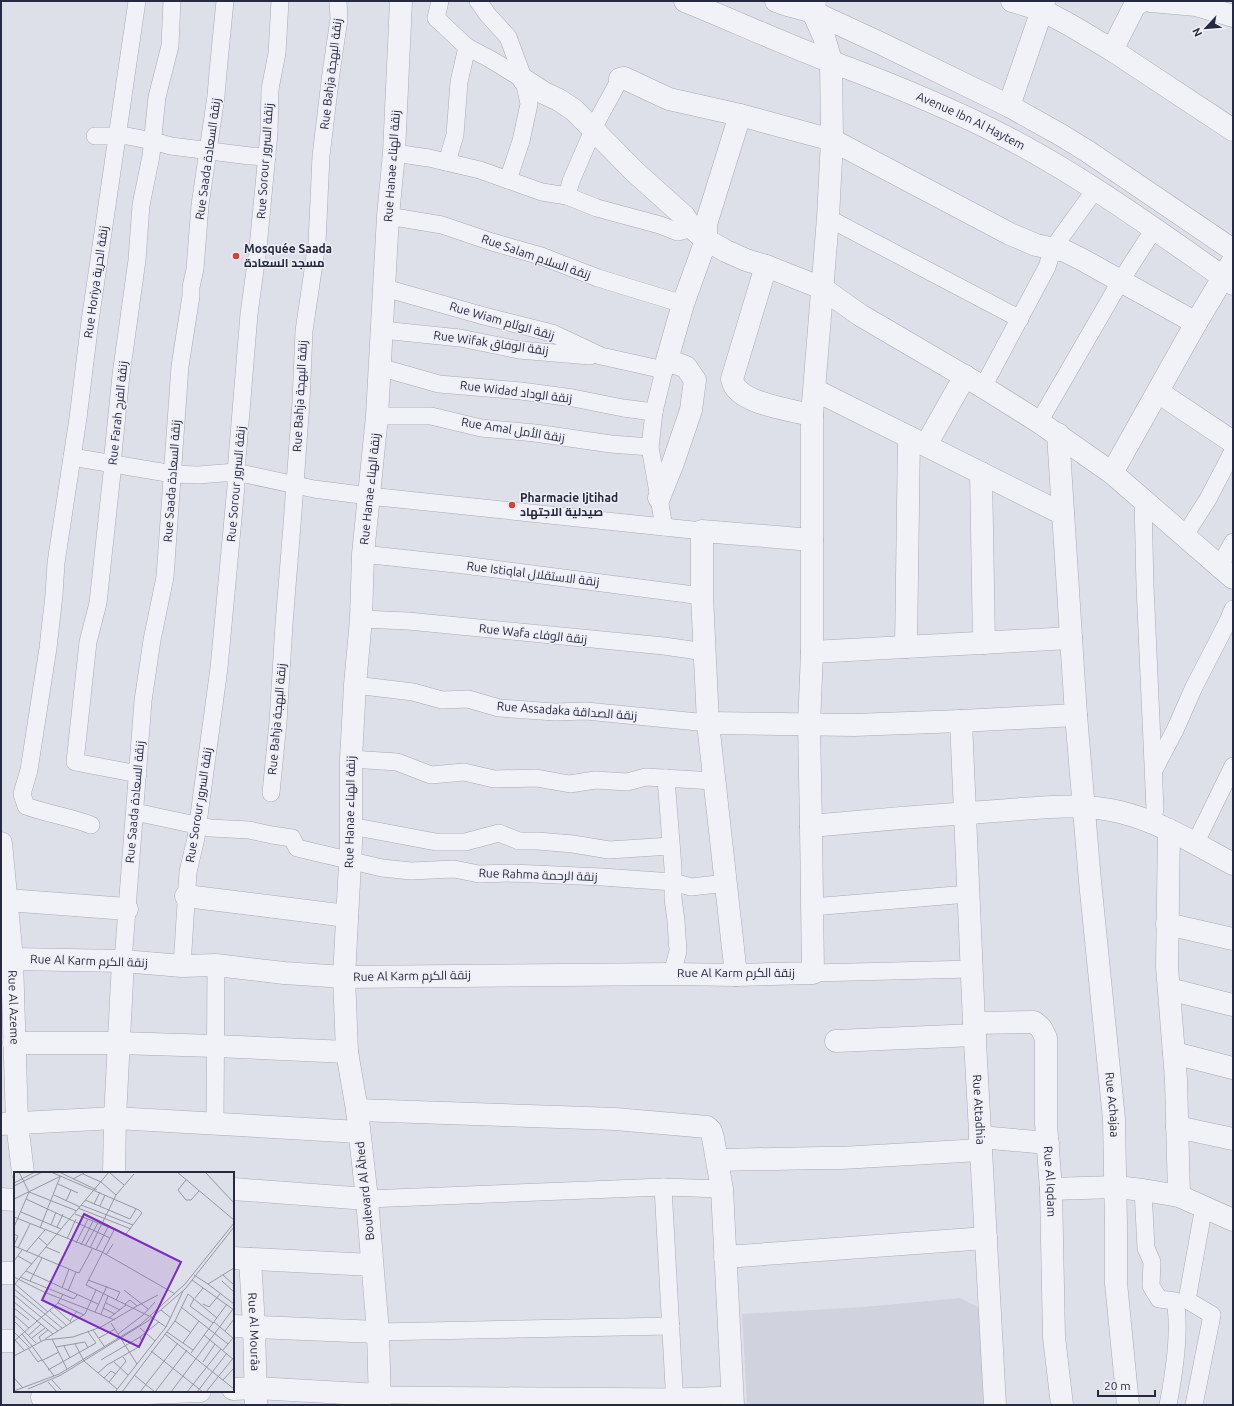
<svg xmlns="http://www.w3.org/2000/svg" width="1234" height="1406" font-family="Ubuntu,Cairo,sans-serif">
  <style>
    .built { fill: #d0d2de }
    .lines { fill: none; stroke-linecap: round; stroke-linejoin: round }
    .pedestrian-casing { stroke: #a7a9b7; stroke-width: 18 }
    .minor-casing { stroke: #a7a9b7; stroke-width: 23 }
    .tertiary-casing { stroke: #a7a9b7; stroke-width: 23 }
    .pedestrian { stroke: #f1f2f7; stroke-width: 17 }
    .minor { stroke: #f1f2f7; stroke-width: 22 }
    .tertiary { stroke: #f1f2f7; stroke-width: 22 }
    .poi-dot { fill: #d84139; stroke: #eeeff6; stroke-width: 1.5 }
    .labels { text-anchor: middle; stroke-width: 3; stroke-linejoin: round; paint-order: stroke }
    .street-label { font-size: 12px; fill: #262a41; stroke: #eeeff6 }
    .poi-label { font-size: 12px; font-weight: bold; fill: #262a41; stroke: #eeeff6; text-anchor: start }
    .inset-road { fill: none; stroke: #9497a6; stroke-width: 1 }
    .view { fill: #7b2cbf; fill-opacity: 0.15; stroke: #7b2cbf; stroke-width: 2 }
    .inset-edge { fill: none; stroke: #262a41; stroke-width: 2 }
  </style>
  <rect width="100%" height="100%" fill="#dee0e9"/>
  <!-- built -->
  <polygon class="built" points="960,1298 986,1311 993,1405 747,1405 742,1314 863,1307"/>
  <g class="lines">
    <!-- pedestrian casing -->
    <g class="pedestrian-casing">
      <g id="pedestrian">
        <polyline points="440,1 436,18 467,47 490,59 524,80 529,104 521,141 508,180"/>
        <polyline points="478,1 488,15 508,37 524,80"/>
        <polyline points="95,136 127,136 153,141 171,146 250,156 267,157"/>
        <polyline points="394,153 429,158 480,170 542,192 567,196 597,208 660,225 678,232 692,228"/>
        <polyline points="447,162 455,135 459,82 467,47"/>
        <polyline points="567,196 571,181 597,121 620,79"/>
        <polyline points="388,216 442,225 492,242 541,256 598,278 683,304"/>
        <polyline points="828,218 1020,319"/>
        <polyline points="385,288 484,316 552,333 601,356 655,368 664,372"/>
        <polyline points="382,330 460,338 519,350 590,356"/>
        <polyline points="379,367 439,384 521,391 573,398 623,408 654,412"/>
        <polyline points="983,387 1047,267 1053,248 1095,190"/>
        <polyline points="377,416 431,416 481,428 535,433 611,444 650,447"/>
        <polyline points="1039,422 1120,282 1154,229"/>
        <polyline points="72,457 173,474 198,475 236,472 314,489 369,496 702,531"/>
        <polyline points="1143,501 1145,586 1155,809 1152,822"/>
        <polyline points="664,527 650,447 654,412 666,362"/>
        <polyline points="1185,535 1208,499 1233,451"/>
        <polyline points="363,554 464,565 702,596"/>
        <polyline points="1220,565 1233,542"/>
        <polyline points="361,619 408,621 664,646 705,652"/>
        <polyline points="355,685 413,692 442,700 468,699 499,708 555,712 586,711 708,723"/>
        <polyline points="351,759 397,762 431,775 464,772 494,779 536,778 570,784 595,780 627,782 646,777 714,781"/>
        <polyline points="1154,770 1175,730 1194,687 1227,623 1233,609"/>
        <polyline points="138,774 75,762 88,642 98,603 112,473 112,464 121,375 137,260 141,205 151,156 157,97 170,46 172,1"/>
        <polyline points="666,778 673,868 673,898 676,921 678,951 672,974"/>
        <polyline points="271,793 278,722 284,624 292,525 301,402 304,331 317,243 321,156 331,73 339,19 338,1"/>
        <polyline points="135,812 210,828 249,830 272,835 292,838 297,848 382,868 411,871 454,869 479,874 512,873 602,877 673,882 691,887 727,883"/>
        <path d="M91,825C70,817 48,814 26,806L22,794L29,770L48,648L54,595L56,563L78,418L90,321L137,1"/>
        <polyline points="351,826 436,842 465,842 499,833 519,841 538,841 573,844 609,850 671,846"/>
        <polyline points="1195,844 1233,766"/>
        <polyline points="812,907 968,894"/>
        <polyline points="123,961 143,701 152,640 165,577 180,366 191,296 191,287 195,269 200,205 216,96 218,72 225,1"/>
        <polyline points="182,966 188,872 196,838 219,668 236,486 236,472 249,314 258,248 269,133 270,89 277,53 280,1"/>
        <polyline points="813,973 972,969"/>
        <polyline points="215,1123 216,965"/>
        <polyline points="663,1187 675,1405"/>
        <path d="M1143,1190L1146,1248L1152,1262L1151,1286L1159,1299L1175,1301C1181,1331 1174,1374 1168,1405"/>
        <polyline points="367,1199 663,1187 722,1189"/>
        <polyline points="378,1332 671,1326"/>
        <polyline points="380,1395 675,1397 732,1395"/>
        <polyline points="1194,1405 1212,1315 1187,1300 1204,1206"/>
      </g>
    </g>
    <!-- minor casing -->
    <g class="minor-casing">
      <g id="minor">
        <polyline points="1012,1 1042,10 1070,25 1112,50 1233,130"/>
        <polyline points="1151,1 1196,5 1233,16"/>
        <polyline points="1112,50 1135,5 1143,1"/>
        <polyline points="620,79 624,78 669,99 740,115 832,140 1010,234 1036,245 1065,251 1081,259 1196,323"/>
        <path d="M524,80L544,93L559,100L574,110L635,172L684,216L692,228L706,240L726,251L746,260L766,266L732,379C733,383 735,388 738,390C750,404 793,411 812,415"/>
        <polyline points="1009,106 1042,10 1044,1"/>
        <polyline points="766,266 822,288 860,315 983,387 1039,422 1112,473 1233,578"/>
        <polyline points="815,390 1063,514"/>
        <polyline points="1158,392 1233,442"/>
        <path id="s1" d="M1058,434L1076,715L1090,881L1114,1119L1116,1226V1283L1128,1405"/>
        <polyline points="926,445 965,376"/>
        <polyline points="981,473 984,643"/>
        <polyline points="1112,473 1196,323 1233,261"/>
        <polyline points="659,498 673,463 691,410 695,380 686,367 667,360 683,304 706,240 706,224 740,115"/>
        <polyline points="906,647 909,437"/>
        <polyline points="812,652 1071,638"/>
        <path id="s2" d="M961,721L974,1023L995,1405"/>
        <polyline points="708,723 854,725 961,721 1076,715"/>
        <path d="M811,826C873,820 935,815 996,811C1037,808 1080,802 1120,812C1161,822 1197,845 1233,864"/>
        <polyline points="1169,830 1167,967 1176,1079 1179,1196"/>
        <path id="s3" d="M1,843L12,959L17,1123L23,1173"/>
        <polyline points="186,896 347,916"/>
        <polyline points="7,900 127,909"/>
        <polyline points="1167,924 1233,939"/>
        <polyline points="12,959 123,961 182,966 216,965 284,973 344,977 672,974 736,975 813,973 811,826 809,725 812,652 812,415 828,218 832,140 831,61 824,37 813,12 815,1"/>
        <polyline points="736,975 708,723 702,596 702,531 812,540"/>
        <polyline points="1169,989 1233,1005"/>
        <path id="s4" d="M974,1023L1034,1022L1041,1028L1046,1038V1124L1051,1189L1054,1337L1062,1405"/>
        <polyline points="836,1041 975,1035"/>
        <polyline points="14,1043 118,1043 215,1046 347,1052"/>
        <polyline points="1174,1053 1233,1068"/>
        <polyline points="357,1110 615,1119 707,1127 711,1131 713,1138 722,1189 733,1405"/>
        <polyline points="1,1124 115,1118 359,1132"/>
        <polyline points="1177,1127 1233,1139"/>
        <polyline points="980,1137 1048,1143"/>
        <polyline points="718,1160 821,1158 841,1158 980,1150"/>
        <polyline points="114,1173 115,1118 123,961"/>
        <polyline points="233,1189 367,1199"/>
        <polyline points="1051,1189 1116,1187 1143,1190 1179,1196 1233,1220"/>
        <polyline points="1,1199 15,1200"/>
        <polyline points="725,1257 986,1238"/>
        <polyline points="233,1258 372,1265"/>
        <path id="s5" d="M250,1259L254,1326L256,1405"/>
        <polyline points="1,1273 15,1273"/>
        <polyline points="233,1326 378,1332"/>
        <polyline points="1,1341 15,1341"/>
        <polyline points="233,1389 256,1388 380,1395"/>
        <polyline points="42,1397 200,1391"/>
        <polyline points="380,1405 378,1332 367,1199 357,1110 347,1052 344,977 351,844 351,759 355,685 361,619 363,554 377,416 388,216 394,153 401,1"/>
      </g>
    </g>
    <!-- tertiary casing -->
    <g class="tertiary-casing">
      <g id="tertiary">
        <path id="s6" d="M685,1C734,21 782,43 832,62C891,84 950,108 1006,137C1085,178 1160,233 1233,284"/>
        <polyline points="776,1 787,5 813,12 882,44 1009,106 1061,135 1087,151 1233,250"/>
      </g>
    </g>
    <!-- pedestrian -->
    <use href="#pedestrian" class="pedestrian"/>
    <!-- minor -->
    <use href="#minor" class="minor"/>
    <!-- tertiary -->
    <use href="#tertiary" class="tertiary"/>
  </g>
  <!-- markers -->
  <g class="poi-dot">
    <circle cx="236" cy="256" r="4"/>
    <circle cx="512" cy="505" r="4"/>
  </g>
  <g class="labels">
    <!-- street labels -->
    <g class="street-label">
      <text transform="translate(331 74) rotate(-83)" y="4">Rue Bahja زنقة البهجة</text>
      <text dy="4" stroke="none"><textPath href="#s6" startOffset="310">Avenue Ibn Al Haytem</textPath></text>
      <text transform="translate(208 159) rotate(-82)" y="4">Rue Saada زنقة السعادة</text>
      <text transform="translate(265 161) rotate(-86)" y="4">Rue Sorour زنقة السرور</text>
      <text transform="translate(392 166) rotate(-86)" y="4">Rue Hanae زنقة الهناء</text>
      <text transform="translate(536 257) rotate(19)" y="4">Rue Salam زنقة السلام</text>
      <text transform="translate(96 282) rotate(-82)" y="4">Rue Horiya زنقة الحرية</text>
      <text transform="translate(502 321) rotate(16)" y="4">Rue Wiam زنقة الوئام</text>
      <text transform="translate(491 343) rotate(8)" y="4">Rue Wifak زنقة الوفاق</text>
      <text transform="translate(516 392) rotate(7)" y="4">Rue Widad زنقة الوداد</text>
      <text transform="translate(300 396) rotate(-87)" y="4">Rue Bahja زنقة البهجة</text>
      <text transform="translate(118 413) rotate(-84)" y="4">Rue Farah زنقة الفرح</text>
      <text transform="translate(513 430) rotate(9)" y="4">Rue Amal زنقة الأمل</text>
      <text transform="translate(172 481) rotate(-86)" y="4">Rue Saada زنقة السعادة</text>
      <text transform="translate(236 484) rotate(-85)" y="4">Rue Sorour زنقة السرور</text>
      <text transform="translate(370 489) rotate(-84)" y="4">Rue Hanae زنقة الهناء</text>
      <text transform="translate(533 574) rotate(7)" y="4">Rue Istiqlal زنقة الاستقلال</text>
      <text transform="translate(533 634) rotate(6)" y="4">Rue Wafa زنقة الوفاء</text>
      <text transform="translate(567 711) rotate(4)" y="4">Rue Assadaka زنقة الصداقة</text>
      <text transform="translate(277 719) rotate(-85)" y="4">Rue Bahja زنقة البهجة</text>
      <text transform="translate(135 802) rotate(-85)" y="4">Rue Saada زنقة السعادة</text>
      <text transform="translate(199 805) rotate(-81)" y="4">Rue Sorour زنقة السرور</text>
      <text transform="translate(350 812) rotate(-89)" y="4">Rue Hanae زنقة الهناء</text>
      <text transform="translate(538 875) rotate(2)" y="4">Rue Rahma زنقة الرحمة</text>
      <text transform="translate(89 961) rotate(2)" y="4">Rue Al Karm زنقة الكرم</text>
      <text x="736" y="977">Rue Al Karm زنقة الكرم</text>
      <text transform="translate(412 976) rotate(-1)" y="4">Rue Al Karm زنقة الكرم</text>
      <text dy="4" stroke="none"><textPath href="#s3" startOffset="165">Rue Al Azeme</textPath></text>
      <text dy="4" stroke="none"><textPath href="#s1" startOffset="673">Rue Achajaa</textPath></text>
      <text dy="4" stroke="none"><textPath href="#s2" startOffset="389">Rue Attadhia</textPath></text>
      <text dy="4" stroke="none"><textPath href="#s4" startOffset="224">Rue Al Iqdam</textPath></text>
      <text transform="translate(365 1191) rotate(-96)" y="4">Boulevard Al Âhed</text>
      <text dy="4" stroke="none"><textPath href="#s5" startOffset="73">Rue Al Mourâa</textPath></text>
    </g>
    <!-- poi labels -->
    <g class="poi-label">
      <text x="244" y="253">Mosquée Saada<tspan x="244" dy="14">مسجد السعادة</tspan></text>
      <text x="520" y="502">Pharmacie Ijtihad<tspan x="520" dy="14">صيدلية الاجتهاد</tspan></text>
    </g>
  </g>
  <!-- overview -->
  <g transform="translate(14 1172)">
    <rect width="220" height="220" fill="#dee0e9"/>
    <path class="inset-road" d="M5,0L15,20M37,0L125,38L128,41L112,62L61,42M45,0L83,18M163,0L220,48M191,0L220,31M69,2L87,10L102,23M59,7L70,1M172,8L164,18L172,28H177L185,19M0,11L21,0M44,12L64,21M0,14L28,0M40,23L66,35M0,27L47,4M12,27L96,66M71,28L116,47L122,37M52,29L57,18M80,32L86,20M67,33L119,53M86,34L91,23M64,36L117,57M7,40L47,57M0,45L88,80L161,122M37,53L42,40M0,55L15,20L63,39M43,55L49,42M26,56L46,5M100,58L72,113L139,146L152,155M0,62L4,64L0,73M24,65L33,73M53,67L62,47M57,69L67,49M62,71L74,47M67,73L79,49M0,74L62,100M71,74L84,51M32,75L46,81M4,76L16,52M76,76L102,23L120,2M82,78L94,55M12,80L31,58M92,83L99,72M4,84L18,92M0,89L8,78M12,99L84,132M180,103L194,112L220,96M209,103L220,113M0,105L30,120L101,148M6,105L60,127L63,123M74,108L106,120L102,128M178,108L220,138M16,109L28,86M208,109L220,120M1,112L34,140M194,112L220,132M0,113L95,0L110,13M48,116L55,97M0,117L31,142M110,118L134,137M54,119L62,100L65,101L78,77M0,123L44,159M181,126L189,116M180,127L176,134L199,151M0,130L39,162M44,131L70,143M92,131L106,138M111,132L116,128L123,134L144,123M189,132L195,135L206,122M40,135L58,151M167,135L214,172M0,136L15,148M89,136L101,142M35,138L53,154M147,138L157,146M81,140L93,114M31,142L48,156M87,142L94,124M0,143L15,156M95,146L112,133M0,149L22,171M56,149L63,139M161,149L174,122L203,146M200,150L220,167M97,151L123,192M126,156L141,169M79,158L90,174M211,159L220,147M0,160L15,175M153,160L179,178M8,162L18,174M104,162L129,143L141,130M151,162L220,217M15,163L27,152M190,163L220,188M18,166L31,156M85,166L101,157M31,167L71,142L82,118M38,167L53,197M1,168L10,178M0,169L44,131L49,122M27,169L25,165L34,158M169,171L185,149M61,172L70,189L103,217M18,174L40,204M50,174L56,186M42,175L71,170L74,176M14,176L24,190L27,188M209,178L219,166M137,179L189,220M177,181L213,132M0,184L30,168L59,165L87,155L123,134M87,188L126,165L145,150M27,189L45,180M100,190L114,203M189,190L201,172M34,198L82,171L74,160M84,201L93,193L123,176L128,169L126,165M120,203L141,220M0,206L9,216M90,206L97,199L102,202M38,208L47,218M209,208L220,196M34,210L43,220M95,210L112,189L109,185M14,217L47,203L134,149L171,117L220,55M0,219L45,202L126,153L171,112L220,51M101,220L152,155L169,119M108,220L161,149L176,160M126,220L164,171M141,220L173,178M157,220L219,137M173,220L207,177M183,220L213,181M192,220L220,185"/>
    <path class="view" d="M70,42L167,90L125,175L28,128Z"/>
    <rect width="220" height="220" class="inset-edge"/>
  </g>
  <!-- border -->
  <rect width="1234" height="1406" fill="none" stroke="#262a41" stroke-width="4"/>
  <!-- north arrow -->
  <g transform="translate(1206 28) rotate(244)" stroke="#eeeff6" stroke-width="3" paint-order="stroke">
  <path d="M0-3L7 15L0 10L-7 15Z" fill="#262a41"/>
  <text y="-6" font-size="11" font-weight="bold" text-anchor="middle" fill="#262a41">N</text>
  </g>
  <!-- scale -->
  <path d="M1098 1390v6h57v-6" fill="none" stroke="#262a41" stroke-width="2"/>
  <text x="1104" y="1390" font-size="12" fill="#262a41" stroke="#eeeff6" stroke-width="3" paint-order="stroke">20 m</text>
</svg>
